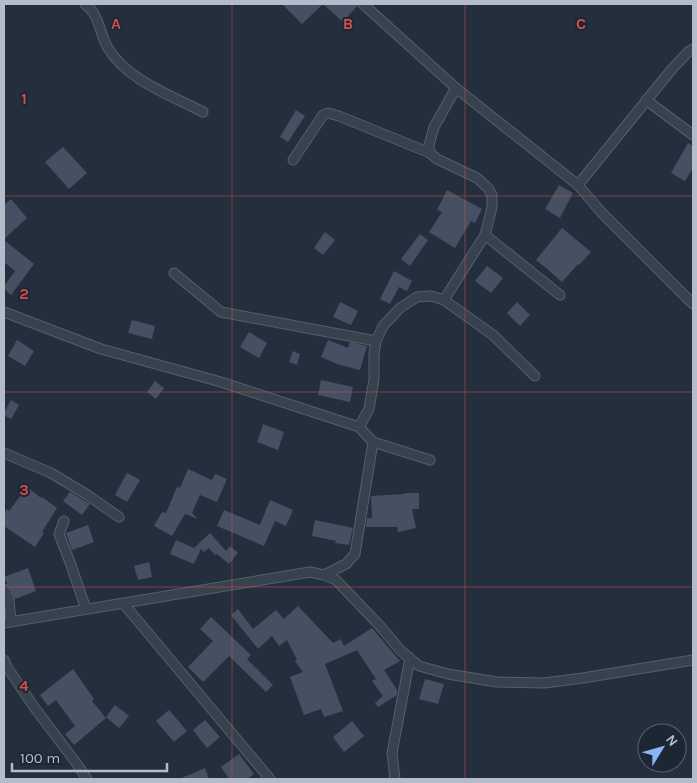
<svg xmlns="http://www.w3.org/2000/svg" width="697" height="783" font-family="Karla,sans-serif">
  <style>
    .building { fill: #455162 }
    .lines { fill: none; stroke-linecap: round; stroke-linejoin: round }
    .street-casing { stroke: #565f6c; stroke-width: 11 }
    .street { stroke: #38414e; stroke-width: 9 }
    .grid { fill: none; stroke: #ce4d50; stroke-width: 1; stroke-opacity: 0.55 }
    .grid-label { font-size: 16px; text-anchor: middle; font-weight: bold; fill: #ce4d50; stroke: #1d2633; stroke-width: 4; stroke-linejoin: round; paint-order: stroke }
  </style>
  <rect width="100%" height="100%" fill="#242f3e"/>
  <!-- building -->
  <g class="building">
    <polygon points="282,4 357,4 357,6 343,22 323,4 302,24"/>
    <polygon points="296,110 305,116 288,142 280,137"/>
    <polygon points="688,143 693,146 693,168 685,181 671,173"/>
    <polygon points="63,147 87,173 69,189 45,162"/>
    <polygon points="559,185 573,193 560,218 545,209"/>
    <polygon points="447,190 482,209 475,223 471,221 455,248 429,232 442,212 437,210"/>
    <polygon points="11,199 27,218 4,239 4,205"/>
    <polygon points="562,228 591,252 579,265 578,264 562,282 546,268 536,260"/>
    <polygon points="325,232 335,240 323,255 314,248"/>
    <polygon points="420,234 428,240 410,266 401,259"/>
    <polygon points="4,240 34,264 11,295 4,289 4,286 15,271 4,262"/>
    <polygon points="487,266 503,278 491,293 475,281"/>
    <polygon points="394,271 412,281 407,291 399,287 390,304 380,299"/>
    <polygon points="340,302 358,311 351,325 333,317"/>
    <polygon points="517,302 530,315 520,326 507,313"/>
    <polygon points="132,320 155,326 152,339 128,333"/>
    <polygon points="249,332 267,343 259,358 240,347"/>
    <polygon points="17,340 34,351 25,366 8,356"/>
    <polygon points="328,340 348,348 350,342 367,346 360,370 337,364 321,357"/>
    <polygon points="293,351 300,354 297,365 289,362"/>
    <polygon points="321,380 353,387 350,402 318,395"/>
    <polygon points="155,381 164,388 156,399 147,392"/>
    <polygon points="11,400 19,405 11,419 4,415 4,413"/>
    <polygon points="263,424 284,432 278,450 257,442"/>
    <polygon points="188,469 212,480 215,474 227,479 217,502 200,495 192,513 198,519 185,514 172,536 154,526 162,512 166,513 177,487 180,488"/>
    <polygon points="127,473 140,480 127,502 115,495"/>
    <polygon points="27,487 41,498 42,497 57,508 42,532 44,533 35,547 4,526 4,513 7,509 9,511"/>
    <polygon points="70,492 90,504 82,515 63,501"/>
    <polygon points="405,493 419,493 419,509 412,509 416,528 398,532 397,527 366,527 367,518 372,518 371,496 405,494"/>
    <polygon points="270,500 293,510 286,526 275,521 264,546 217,526 224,510 260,525"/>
    <polygon points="315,520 353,528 349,545 335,543 336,541 312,536"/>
    <polygon points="88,525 94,542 72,550 66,533"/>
    <polygon points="210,533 226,551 230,546 238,553 229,564 217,554 215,555 209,548 204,552 201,549 194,564 170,554 176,540 194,548"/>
    <polygon points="149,562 152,577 138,580 134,566"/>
    <polygon points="28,568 36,591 15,599 4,577"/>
    <polygon points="298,606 333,643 341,639 344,646 372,628 400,661 384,670 397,690 397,695 378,707 375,703 383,696 372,681 376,679 357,650 325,664 343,711 324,717 321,709 304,715 290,677 303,672 295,661 297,660 287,640 279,646 272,636 258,649 231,615 238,609 253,629 276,610 284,619"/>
    <polygon points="211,617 251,655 247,659 273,685 266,692 229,656 203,682 188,667 213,641 200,629"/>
    <polygon points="73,669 94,699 92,701 106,718 74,745 65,734 75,726 56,700 48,706 40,695"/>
    <polygon points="425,679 444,684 438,704 419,699"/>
    <polygon points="115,705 129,716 119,728 106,717"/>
    <polygon points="169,710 187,731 174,742 156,721"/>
    <polygon points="205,720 220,737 207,748 193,730"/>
    <polygon points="352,721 364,736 344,752 333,737"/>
    <polygon points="239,754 254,774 247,779 229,779 221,767"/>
    <polygon points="205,768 209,779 179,779"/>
  </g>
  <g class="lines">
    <!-- street casing -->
    <g class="street-casing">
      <g id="street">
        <path d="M85,4C100,15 99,33 108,48C127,80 170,95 203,112"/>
        <polyline points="363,4 456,88 578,185 601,212 693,304"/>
        <polyline points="646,100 693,135"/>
        <polyline points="293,160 323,115 328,113 339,116 430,153"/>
        <polyline points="578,185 672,69 688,52 693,49"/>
        <polyline points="485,235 560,295"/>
        <polyline points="174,273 221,312 376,341"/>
        <polyline points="444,300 485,235 492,207 492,195 488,188 477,178 437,159 430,153 429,145 434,127 456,88"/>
        <polyline points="4,312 101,349 221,382 359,427 373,442 430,460"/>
        <polyline points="359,427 369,409 374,379 374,355 376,341 383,326 400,308 417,297 431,296 444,300 493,335 535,376"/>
        <polyline points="4,453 51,473 86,494 119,517"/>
        <polyline points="64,521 59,534 71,565 86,609"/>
        <polyline points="324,575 346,564 355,554 373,442"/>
        <polyline points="4,589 9,600 11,622"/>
        <polyline points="123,603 270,779"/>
        <polyline points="4,623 310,572 324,575 336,580 380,626 401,651 419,666 448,674 497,682 544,683 583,678 693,660"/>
        <polyline points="4,660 7,667 34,707 74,760 87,779"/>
        <polyline points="395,779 392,753 410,658"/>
      </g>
    </g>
    <!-- street -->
    <use href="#street" class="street"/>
  </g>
  <!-- grid -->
  <path class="grid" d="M232,4V779M465,4V779M4,196H693M4,392H693M4,587H693"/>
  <g class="grid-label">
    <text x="116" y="29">A</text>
    <text x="348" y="29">B</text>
    <text x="581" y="29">C</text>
    <text x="24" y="104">1</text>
    <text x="24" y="299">2</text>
    <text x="24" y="495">3</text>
    <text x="24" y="691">4</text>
  </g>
  <!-- border -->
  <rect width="697" height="783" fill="none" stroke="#b4bcc9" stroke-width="10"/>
  <!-- north arrow -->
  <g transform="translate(662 748) rotate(53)"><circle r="24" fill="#1d2633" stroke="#59626f"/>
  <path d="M0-4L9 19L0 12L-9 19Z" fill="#8ab4f8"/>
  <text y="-8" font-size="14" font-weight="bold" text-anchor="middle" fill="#b4bcc9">N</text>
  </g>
  <!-- scale -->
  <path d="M12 763v8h155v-8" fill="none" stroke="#b4bcc9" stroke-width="2.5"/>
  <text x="20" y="763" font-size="15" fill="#b4bcc9" stroke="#1d2633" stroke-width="4" paint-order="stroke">100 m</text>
</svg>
